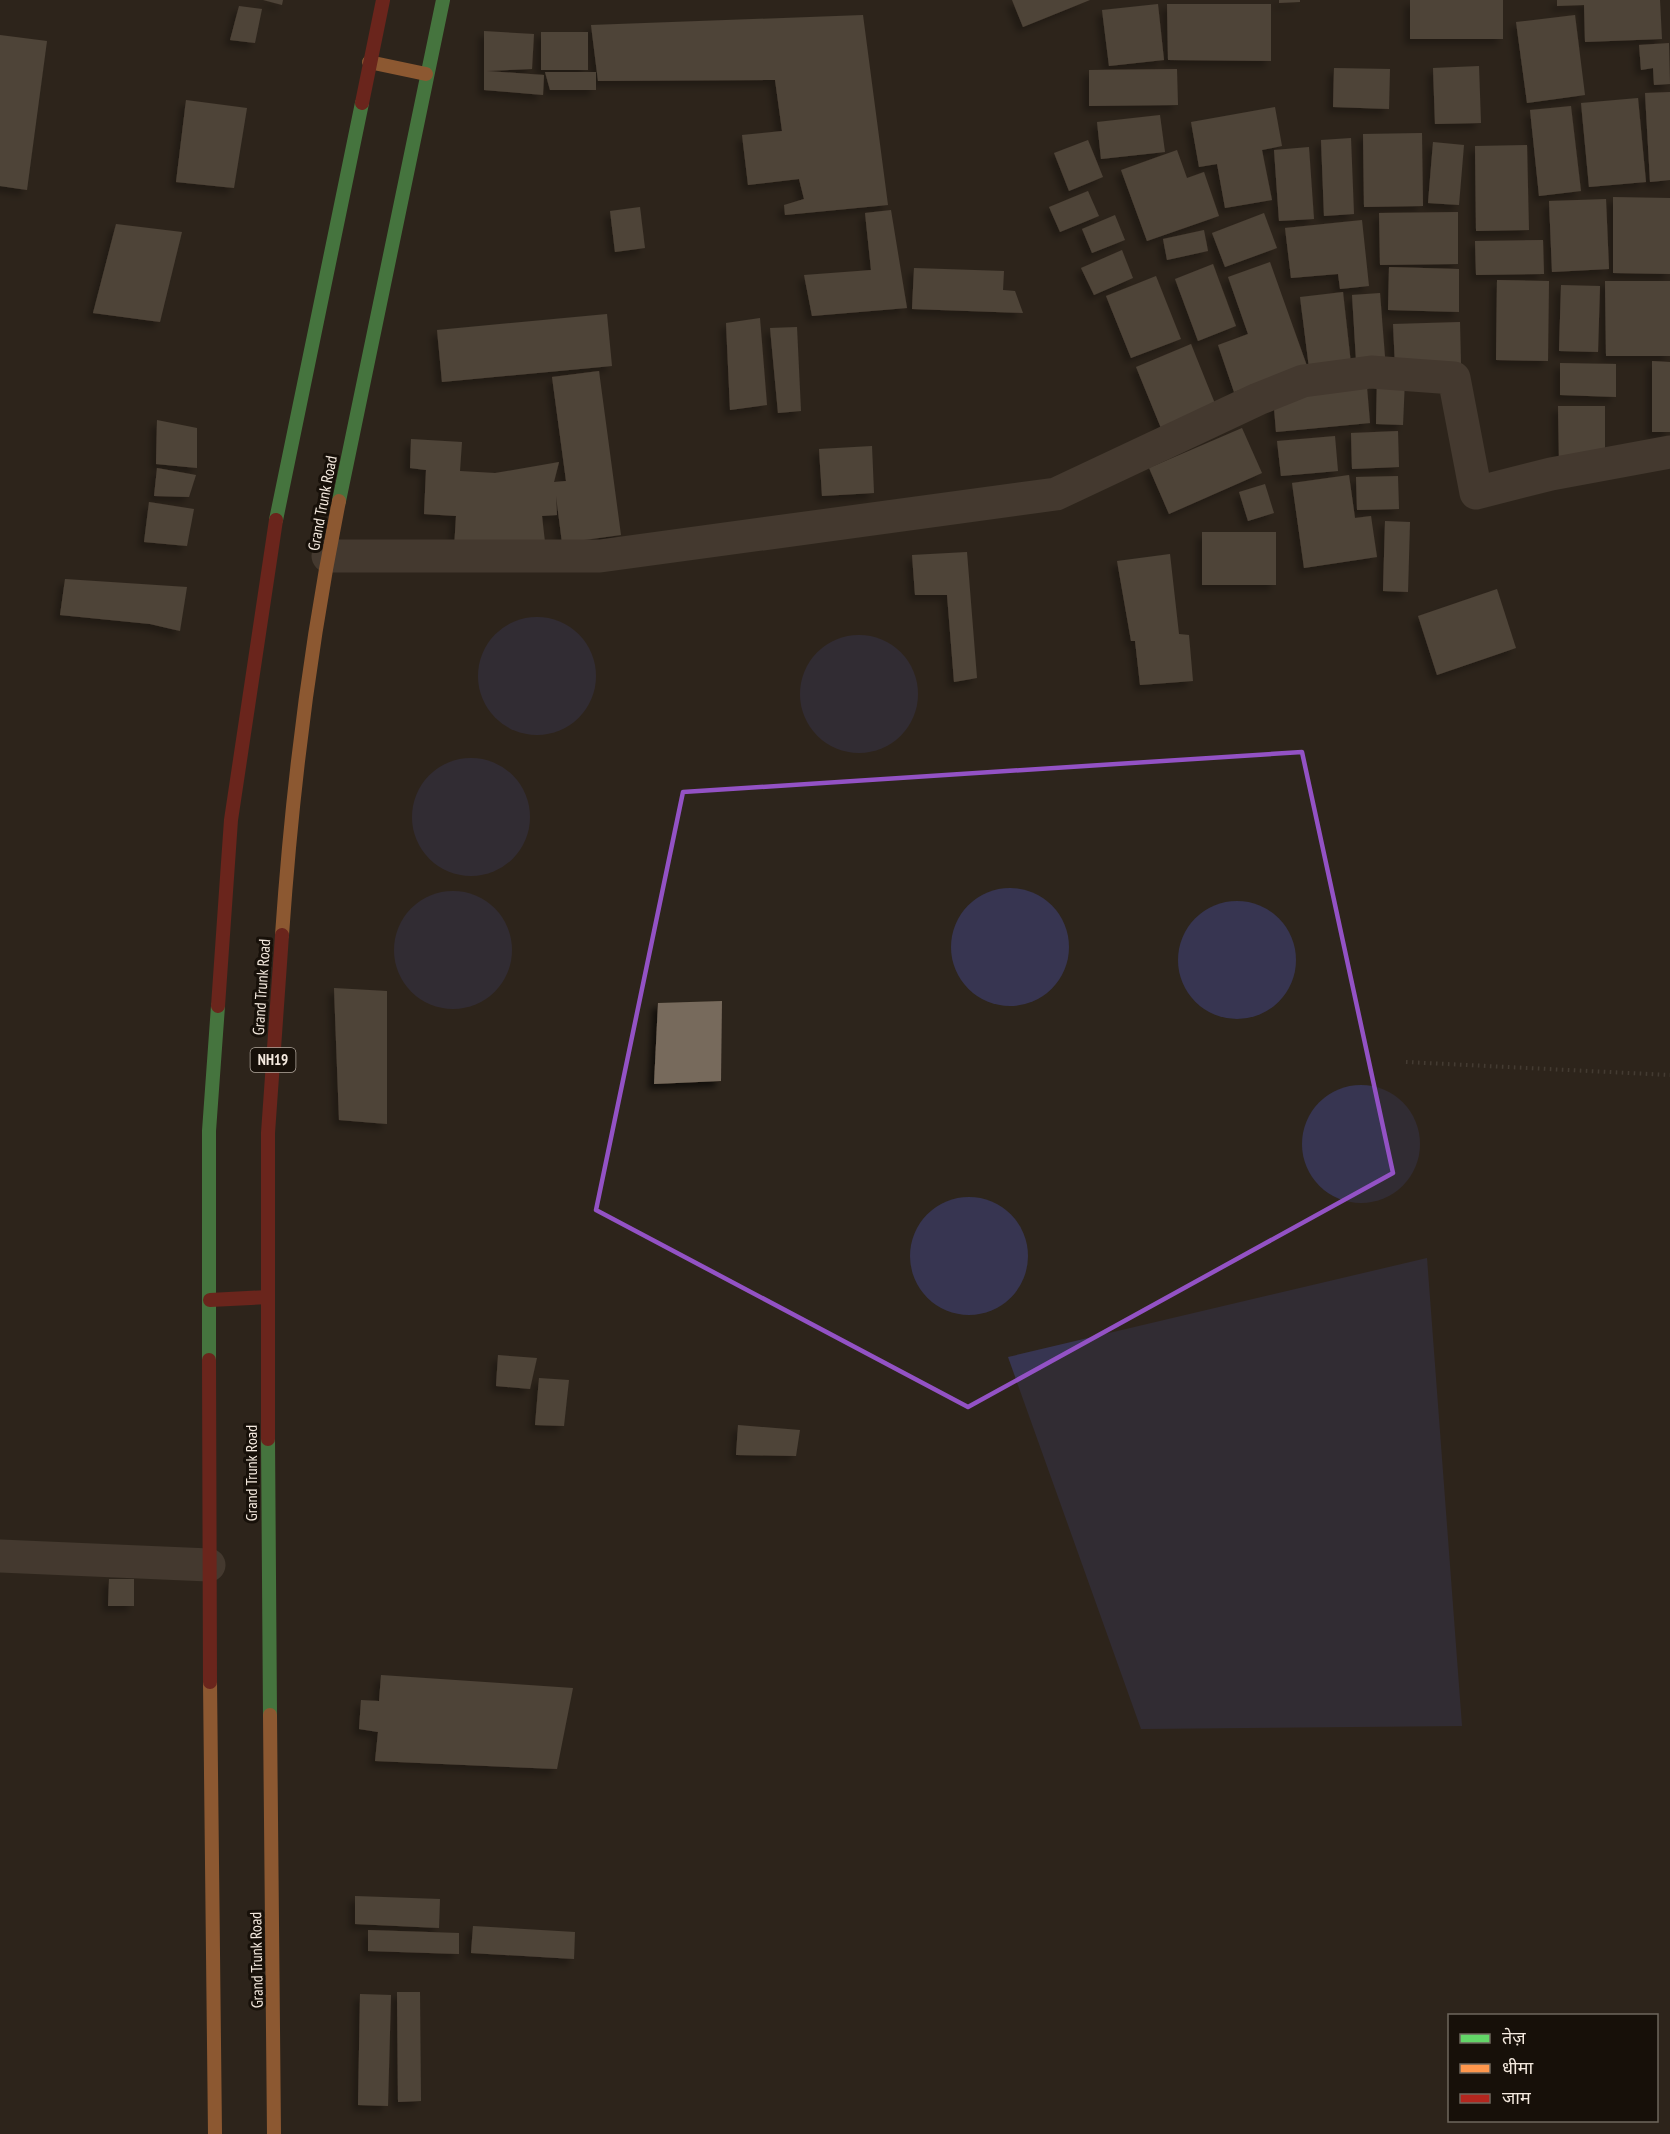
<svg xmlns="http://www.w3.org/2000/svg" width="1670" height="2134" font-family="'PT Sans Narrow','Noto Sans Devanagari',sans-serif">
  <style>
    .green { fill: #373551 }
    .building { fill: #776a5b; filter: url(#shadow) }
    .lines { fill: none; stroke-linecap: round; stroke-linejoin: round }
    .path { stroke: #60584e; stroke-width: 4; stroke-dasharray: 1.5 4.5; stroke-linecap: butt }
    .street { stroke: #5f5347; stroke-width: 33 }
    .fast { stroke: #63d668; stroke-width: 14 }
    .slow { stroke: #ff974d; stroke-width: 14 }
    .jam { stroke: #b3261e; stroke-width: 14 }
    .marked { fill: none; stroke: #9352c5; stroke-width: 4.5; stroke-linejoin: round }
    .labels { text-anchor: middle; stroke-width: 6; stroke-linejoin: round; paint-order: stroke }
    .shield { fill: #171009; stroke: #b2a89e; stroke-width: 1.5 }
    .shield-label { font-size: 15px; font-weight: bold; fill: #f4e9de }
    .street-label { font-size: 16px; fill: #f4e9de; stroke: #171009 }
  </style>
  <defs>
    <filter id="shadow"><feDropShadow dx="-5.5" dy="5.5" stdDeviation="3" flood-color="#0009"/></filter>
  </defs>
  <rect width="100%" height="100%" fill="#2d251c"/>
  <!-- green -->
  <g class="green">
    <circle cx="537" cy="676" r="59"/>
    <circle cx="859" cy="694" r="59"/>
    <circle cx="471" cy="817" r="59"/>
    <circle cx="1010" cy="947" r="59"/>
    <circle cx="453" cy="950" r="59"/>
    <circle cx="1237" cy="960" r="59"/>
    <circle cx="1361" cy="1144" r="59"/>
    <circle cx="969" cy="1256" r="59"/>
    <polygon points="1427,1258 1462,1726 1141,1729 1008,1357"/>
  </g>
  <!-- building -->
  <g class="building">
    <polygon points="263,0 283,0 282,5"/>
    <polygon points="1012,0 1090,0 1023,27"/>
    <polygon points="1279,0 1300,0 1300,2 1279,3"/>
    <rect x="1410" y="0" width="93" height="39"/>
    <polygon points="1557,0 1660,0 1662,39 1585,42 1584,5 1557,6"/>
    <polygon points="1158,4 1164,60 1109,66 1102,10"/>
    <polygon points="1167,4 1271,4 1271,61 1168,60"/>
    <polygon points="239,6 262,9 255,43 230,40"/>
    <polygon points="863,15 888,205 785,215 784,205 804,199 799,179 748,185 742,135 782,131 775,80 598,81 591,25"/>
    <polygon points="1575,15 1585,95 1527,103 1516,22"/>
    <polygon points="484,31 534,34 532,69 487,71 544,75 543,95 484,90"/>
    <rect x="541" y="32" width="47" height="38"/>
    <polygon points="0,35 47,41 27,190 0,186"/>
    <polygon points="1669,43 1670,84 1654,85 1653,68 1641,70 1639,45"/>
    <polygon points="1479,66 1481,123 1435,124 1433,68"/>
    <polygon points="1334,68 1390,69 1389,109 1333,107"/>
    <polygon points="1177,69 1178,105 1089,106 1089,70"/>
    <polygon points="545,72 596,72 596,90 550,90"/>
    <polygon points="1670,92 1670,180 1650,182 1645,93"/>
    <polygon points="1638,98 1646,182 1589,187 1581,103"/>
    <polygon points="186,100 247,108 234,188 176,182"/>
    <polygon points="1571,106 1581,191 1539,196 1530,110"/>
    <polygon points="1275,107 1282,146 1262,150 1272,200 1225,208 1217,164 1199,167 1191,122"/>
    <polygon points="1160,115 1165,152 1101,159 1097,122"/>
    <polygon points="1422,133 1423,206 1364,207 1363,134"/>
    <polygon points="1351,138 1354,214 1324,216 1321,140"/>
    <polygon points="1088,140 1103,177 1069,191 1054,153"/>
    <polygon points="1433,142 1464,145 1459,205 1428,203"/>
    <polygon points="1527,145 1529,230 1476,231 1475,146"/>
    <polygon points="1309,147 1314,219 1279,221 1274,150"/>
    <polygon points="1177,150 1187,178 1204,172 1219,216 1147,241 1121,170"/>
    <polygon points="1088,191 1099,216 1060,232 1049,207"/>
    <polygon points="1613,197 1670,198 1670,274 1613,273"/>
    <polygon points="1606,199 1609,269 1552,272 1549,201"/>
    <polygon points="640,207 645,248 615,252 610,211"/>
    <polygon points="891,210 907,308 812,316 804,275 871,270 865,213"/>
    <polygon points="1458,212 1458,264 1380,265 1379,213"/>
    <polygon points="1264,213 1277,248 1225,267 1212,233"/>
    <polygon points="1115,215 1125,240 1092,253 1082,229"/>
    <polygon points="1362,220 1369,286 1340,289 1338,274 1291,278 1285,228"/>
    <polygon points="116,224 182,232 160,322 93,313"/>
    <polygon points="1204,230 1208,251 1167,260 1163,239"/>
    <polygon points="1543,240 1544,274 1476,275 1475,241"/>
    <polygon points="1122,250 1133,278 1094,295 1081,268"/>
    <polygon points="1270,262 1307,366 1234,392 1218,345 1248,334 1228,277"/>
    <polygon points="1213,264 1236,326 1198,341 1175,279"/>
    <polygon points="1389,267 1459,269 1459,312 1388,310"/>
    <polygon points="914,268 1004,271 1003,290 1015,291 1023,313 912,309"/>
    <polygon points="1156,276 1181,339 1131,358 1106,296"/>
    <polygon points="1497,280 1549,281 1548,361 1496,360"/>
    <polygon points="1605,281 1670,281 1670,356 1606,356"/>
    <polygon points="1561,285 1600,286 1598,352 1559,351"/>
    <polygon points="1343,292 1351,364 1309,368 1300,297"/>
    <polygon points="1380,293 1385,357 1356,360 1352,295"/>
    <polygon points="607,314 612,366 442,382 437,330"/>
    <polygon points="760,318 767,405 730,410 726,323"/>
    <polygon points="1460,322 1461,364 1395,366 1393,324"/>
    <polygon points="797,327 801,411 778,413 770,328"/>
    <polygon points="1191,344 1218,411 1163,433 1136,367"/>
    <polygon points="1652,361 1670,362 1670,432 1652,432"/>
    <polygon points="1560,363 1616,364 1616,397 1560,395"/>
    <polygon points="599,371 621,535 562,543 556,496 557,515 542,516 545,542 454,549 456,516 424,514 426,470 410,468 411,439 462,442 460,471 495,473 559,462 554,482 566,481 552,377"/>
    <polygon points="1377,379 1405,380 1403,425 1376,424"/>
    <polygon points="1367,387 1370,423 1276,432 1273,396"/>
    <polygon points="1558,406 1605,406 1605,462 1559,462"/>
    <polygon points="157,420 197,428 197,468 156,464"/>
    <polygon points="1242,428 1262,473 1169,514 1149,468"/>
    <polygon points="1398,431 1399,467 1352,469 1351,433"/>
    <polygon points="1335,436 1338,471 1281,476 1277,441"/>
    <polygon points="872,446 874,493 822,496 819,449"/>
    <polygon points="157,468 196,475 189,497 154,496"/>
    <polygon points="1349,475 1355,518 1371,516 1377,557 1304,568 1292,483"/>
    <polygon points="1398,476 1399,509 1357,510 1356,477"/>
    <polygon points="1265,484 1274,513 1248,521 1239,492"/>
    <polygon points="149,502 194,509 187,546 144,542"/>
    <polygon points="1385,521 1410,522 1408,592 1383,591"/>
    <rect x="1202" y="532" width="74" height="53"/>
    <polygon points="967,552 977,678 954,682 947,595 915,595 912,555"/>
    <polygon points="1170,554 1179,634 1189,635 1193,681 1140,685 1135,641 1131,641 1117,561"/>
    <polygon points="65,579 187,587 180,631 150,624 60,615"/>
    <polygon points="1497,589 1516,648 1437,675 1418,616"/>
    <polygon points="334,988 387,991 387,1124 339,1120"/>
    <polygon points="722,1001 721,1081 654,1084 658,1003"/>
    <polygon points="498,1355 537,1358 530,1389 496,1386"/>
    <polygon points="539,1378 569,1380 564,1426 535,1425"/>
    <polygon points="738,1425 800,1430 796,1456 736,1455"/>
    <polygon points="109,1579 134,1579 134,1606 108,1606"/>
    <polygon points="381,1675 573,1688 557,1769 375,1761 378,1732 359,1729 361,1700 379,1701"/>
    <polygon points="355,1896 440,1899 439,1928 355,1924"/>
    <polygon points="473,1926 575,1932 574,1959 471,1953"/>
    <polygon points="368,1930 459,1933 459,1954 368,1951"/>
    <polygon points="397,1992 420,1992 421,2101 398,2102"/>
    <polygon points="360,1994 391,1995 388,2106 358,2105"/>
  </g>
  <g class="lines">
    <!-- path -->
    <polyline class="path" points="1406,1062 1670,1075"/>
    <!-- street -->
    <g class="street">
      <polyline points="328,556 600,556 1056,494 1258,399 1303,381 1371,372 1454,378 1476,493 1551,474 1670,452"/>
      <polyline points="0,1556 209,1565"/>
    </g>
    <!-- fast -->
    <g class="fast">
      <polyline points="339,501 443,0"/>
      <polyline points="276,520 362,103"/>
      <polyline points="209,1360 209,1131 218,1006"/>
      <polyline points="268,1439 270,1715"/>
    </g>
    <!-- slow -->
    <g class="slow">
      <polyline points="369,62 426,74"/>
      <path d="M282,935C292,790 310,644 339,501"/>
      <polyline points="210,1682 215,2134"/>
      <polyline points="270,1715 274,2134"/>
    </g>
    <!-- jam -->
    <g class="jam">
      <polyline points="362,103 383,0"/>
      <polyline points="218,1006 231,820 276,520"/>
      <polyline points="210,1300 268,1297"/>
      <polyline points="209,1360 210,1682"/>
      <polyline points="268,1439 268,1133 282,935"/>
    </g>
  </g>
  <!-- marked area -->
  <path d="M0 0H1670V2134H0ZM1302,752L1393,1173L968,1407L596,1210L683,792Z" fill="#2d251c" fill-opacity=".55" fill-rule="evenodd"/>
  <path class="marked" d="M1302,752L1393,1173L968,1407L596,1210L683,792Z"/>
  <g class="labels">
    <!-- shield labels -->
    <rect class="shield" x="250.5" y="1048" width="45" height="24" rx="4.5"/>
    <g class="shield-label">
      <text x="273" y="1065">NH19</text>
    </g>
    <!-- street labels -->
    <g class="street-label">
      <text transform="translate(322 503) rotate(-79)" y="6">Grand Trunk Road</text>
      <text transform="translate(261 987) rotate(-86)" y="6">Grand Trunk Road</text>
      <text transform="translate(251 1473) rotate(-90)" y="6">Grand Trunk Road</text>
      <text transform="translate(256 1960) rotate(-91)" y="6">Grand Trunk Road</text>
    </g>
  </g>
  <!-- legend -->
  <rect x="1448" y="2014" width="210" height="108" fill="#171009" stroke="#6f675e" stroke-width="1.5"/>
  <rect x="1460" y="2034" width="30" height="9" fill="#63d668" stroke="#6f675e" stroke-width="1.5"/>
  <text x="1502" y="2044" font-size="18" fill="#f4e9de">तेज़</text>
  <rect x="1460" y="2064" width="30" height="9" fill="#ff974d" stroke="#6f675e" stroke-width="1.5"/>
  <text x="1502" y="2074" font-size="18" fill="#f4e9de">धीमा</text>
  <rect x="1460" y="2094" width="30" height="9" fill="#b3261e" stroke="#6f675e" stroke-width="1.5"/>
  <text x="1502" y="2104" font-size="18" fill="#f4e9de">जाम</text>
</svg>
